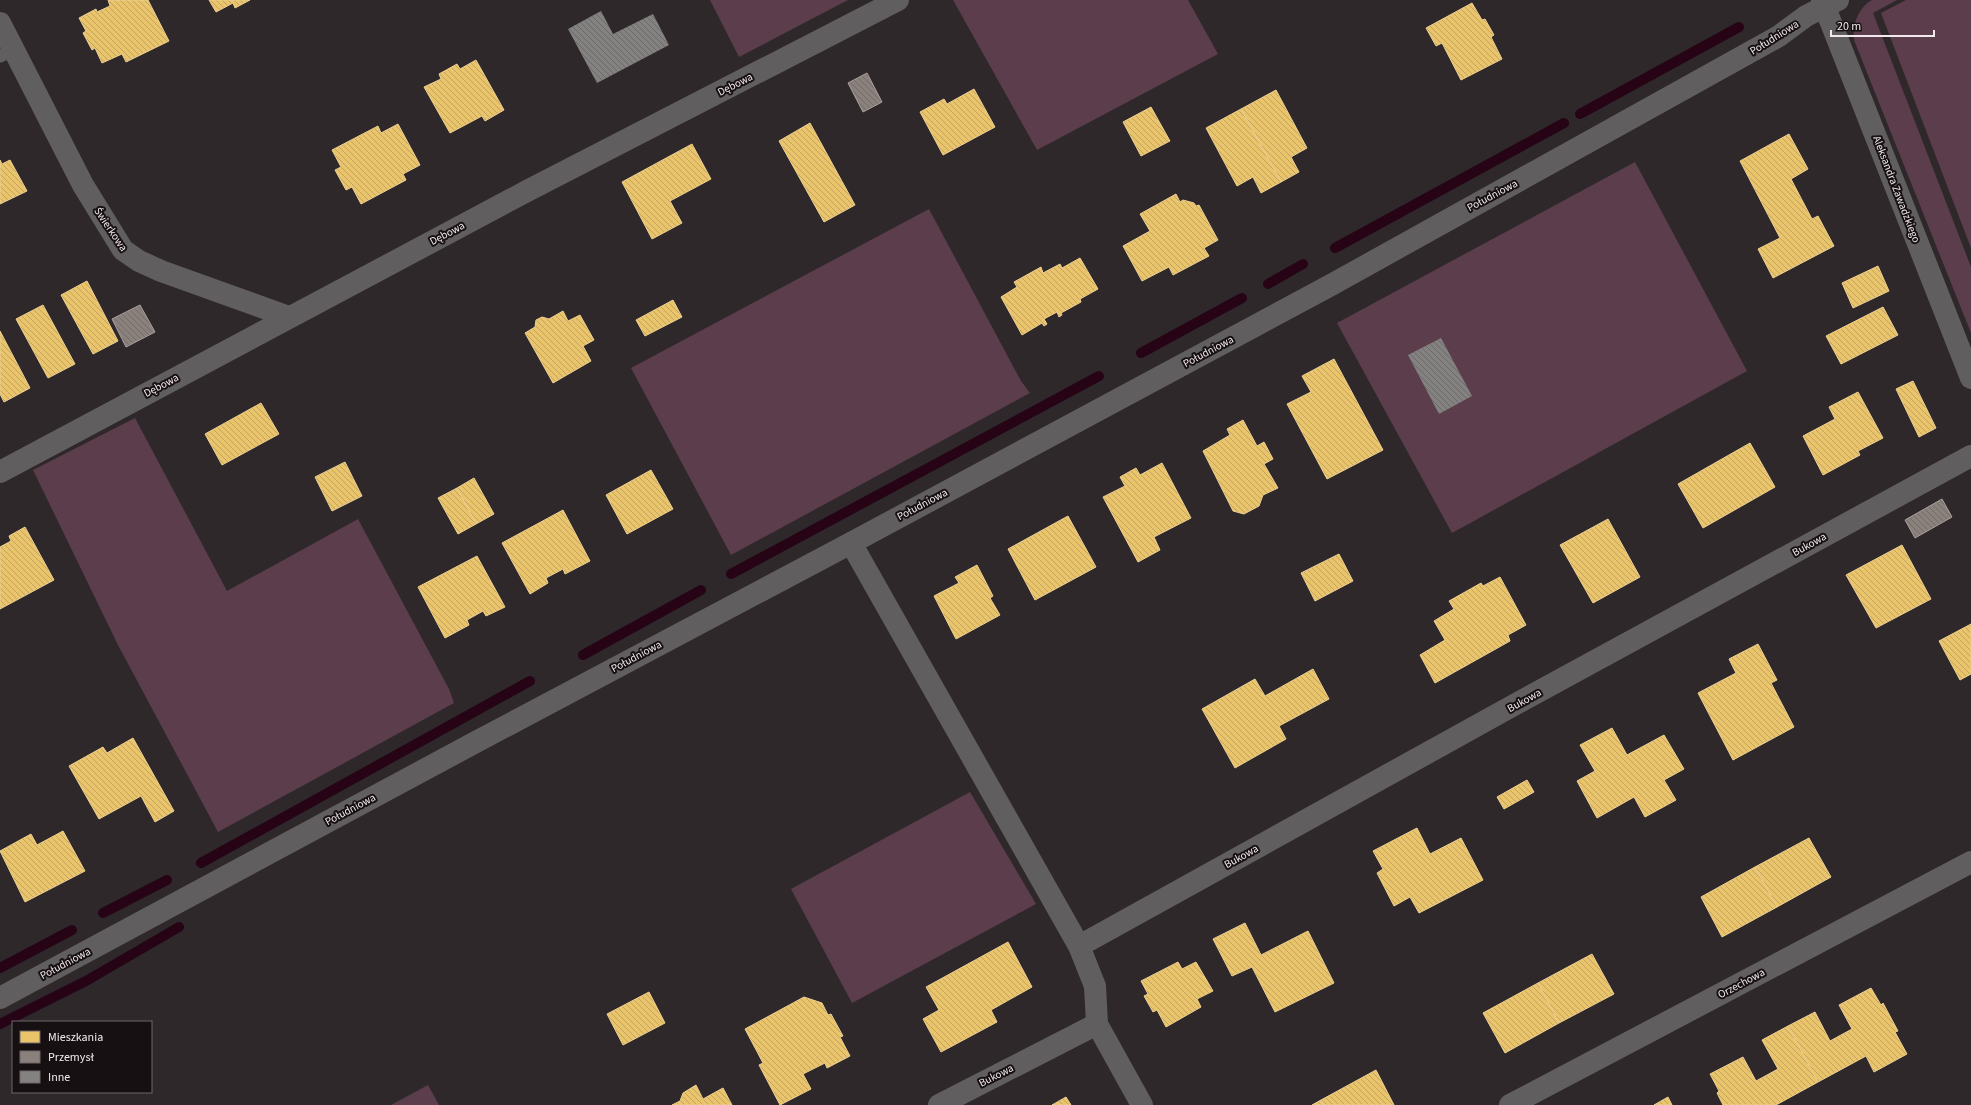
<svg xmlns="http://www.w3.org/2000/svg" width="1971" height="1105" font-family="'Source Sans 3',sans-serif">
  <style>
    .grass { fill: #5b3d4b }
    .homes { fill: url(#homes-back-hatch); stroke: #eccf91 }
    .industry { fill: url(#industry-back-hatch); stroke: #a9a09e }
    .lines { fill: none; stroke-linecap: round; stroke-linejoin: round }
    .stream { stroke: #260416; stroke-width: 10 }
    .building { fill: url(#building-back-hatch) }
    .service { stroke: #615e5f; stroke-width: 13 }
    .minor { stroke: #615e5f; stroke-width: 22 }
    .labels { text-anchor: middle; stroke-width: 4; stroke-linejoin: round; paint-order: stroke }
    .street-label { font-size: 11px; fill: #f2e9ed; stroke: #161013 }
  </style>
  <defs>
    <pattern id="homes-back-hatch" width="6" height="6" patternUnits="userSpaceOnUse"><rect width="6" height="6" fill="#e9c46a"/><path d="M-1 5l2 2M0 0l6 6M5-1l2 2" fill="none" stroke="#c1a461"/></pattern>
    <pattern id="industry-back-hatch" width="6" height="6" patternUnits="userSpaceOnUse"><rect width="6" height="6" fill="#8a817c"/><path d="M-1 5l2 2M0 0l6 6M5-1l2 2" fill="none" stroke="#736c69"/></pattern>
    <pattern id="building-back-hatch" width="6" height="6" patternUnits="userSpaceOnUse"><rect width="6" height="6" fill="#848281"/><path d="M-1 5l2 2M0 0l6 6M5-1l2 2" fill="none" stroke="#6c6a6a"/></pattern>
  </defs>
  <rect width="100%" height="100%" fill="#2f282b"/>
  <!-- grass -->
  <g class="grass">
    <polygon points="710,0 848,0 739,57"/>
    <polygon points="953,0 1188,0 1218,54 1037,150"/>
    <path d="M1872,0H1897L1873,13L1971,267V333L1854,40C1852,26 1858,7 1872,0Z"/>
    <polygon points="1906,0 1971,0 1971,248 1881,13"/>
    <polygon points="1635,162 1747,371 1452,533 1337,323"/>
    <polygon points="929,209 1021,381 1030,393 731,555 631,368"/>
    <polygon points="135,418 227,591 358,519 449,689 454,703 218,832 118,645 33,470"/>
    <polygon points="970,792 1036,904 852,1003 791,889"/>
    <polygon points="428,1085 439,1105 391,1105"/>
  </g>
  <!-- homes -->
  <g class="homes">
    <polygon points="108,0 148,0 169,41 126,62 122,54 102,63 95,48 92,50 83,33 86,31 79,18 96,9 97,12 110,6"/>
    <polygon points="209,0 250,0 235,8 233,3 216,12"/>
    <polygon points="1472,3 1482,20 1485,19 1494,35 1491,37 1502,59 1461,80 1442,43 1436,46 1426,28"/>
    <polygon points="476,60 504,110 485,121 482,116 450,133 424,87 441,79 439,74 457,64 460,69"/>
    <polygon points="974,89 995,127 943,155 920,112 944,99 947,104"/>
    <polygon points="1276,90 1307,148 1291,157 1299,172 1281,182 1241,109"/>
    <polygon points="1151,107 1170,141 1141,156 1123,122"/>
    <polygon points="1241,109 1281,182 1261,193 1253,177 1237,186 1206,128"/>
    <polygon points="810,123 855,205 824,222 779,141"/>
    <polygon points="398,124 420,165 403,174 406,180 361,204 352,187 346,190 335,170 341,167 332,150 378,126 381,133"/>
    <polygon points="1789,134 1808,169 1791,179 1812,219 1818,216 1834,246 1773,278 1758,249 1780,238 1740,161"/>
    <polygon points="692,144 711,179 670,201 682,223 652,239 622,182"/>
    <polygon points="0,160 2,164 10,160 27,191 0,204"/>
    <polygon points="1176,194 1180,202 1183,200 1194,203 1196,206 1199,205 1218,240 1204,248 1209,256 1173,275 1169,267 1142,281 1123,246 1150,231 1140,214"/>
    <polygon points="1080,258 1098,289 1080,299 1081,302 1061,313 1062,315 1059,317 1057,312 1044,319 1047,324 1044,326 1042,323 1022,335 1001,297 1017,287 1014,282 1041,267 1043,273 1060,264 1062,268"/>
    <polygon points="1878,266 1889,291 1853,308 1842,283"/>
    <polygon points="87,281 118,341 93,354 61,295"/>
    <polygon points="673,300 682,317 645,336 636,320"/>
    <polygon points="43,305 75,364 48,378 16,319"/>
    <polygon points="1883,307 1898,335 1841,364 1826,336"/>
    <polygon points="563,311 568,321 580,315 594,340 583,346 591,361 553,383 525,333 535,327 536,320 542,317 549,319"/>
    <polygon points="0,331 30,388 4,402 0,394"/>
    <polygon points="1334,359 1383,450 1327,479 1287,404 1311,392 1302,376"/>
    <polygon points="1913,381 1936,428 1919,437 1896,389"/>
    <polygon points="1858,392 1883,438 1858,451 1860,455 1823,475 1803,436 1835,419 1829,407"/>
    <polygon points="261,403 279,434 222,465 205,434"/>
    <polygon points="1243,420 1257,446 1264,442 1273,459 1264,464 1278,488 1263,495 1259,506 1244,514 1233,511 1203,451 1230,435 1227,429"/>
    <polygon points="1750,443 1775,487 1703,528 1678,484"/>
    <polygon points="345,462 362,496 332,511 315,477"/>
    <polygon points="1162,463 1191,518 1154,537 1160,550 1138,562 1103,497 1125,486 1120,477 1136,468 1140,475"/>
    <polygon points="651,470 673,509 627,534 606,495"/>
    <polygon points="474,478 494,514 476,524 457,488"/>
    <polygon points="457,488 476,524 458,534 438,498"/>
    <polygon points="563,510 590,561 565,574 563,569 546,578 548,583 530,594 502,543"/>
    <polygon points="1068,516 1096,567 1035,600 1008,549"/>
    <polygon points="1608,519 1640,577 1593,603 1560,545"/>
    <polygon points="25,527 54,580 0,609 0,547 11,541 9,536"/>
    <polygon points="1902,545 1931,599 1876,628 1846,575"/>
    <polygon points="1339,554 1353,581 1315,601 1301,573"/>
    <polygon points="477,556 505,607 486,616 483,611 467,620 469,625 445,638 418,587"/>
    <polygon points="977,565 993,596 990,598 1000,615 956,639 934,596 959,583 955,577"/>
    <polygon points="1500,577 1526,625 1508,635 1510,641 1435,683 1420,655 1445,640 1434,621 1454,609 1449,601 1481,583 1483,586"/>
    <polygon points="1971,624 1971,674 1960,680 1939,641"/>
    <polygon points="1758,644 1777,680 1771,683 1794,727 1733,760 1698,693 1736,673 1729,659"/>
    <polygon points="1313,669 1329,699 1279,726 1286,739 1235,768 1202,709 1255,679 1265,696"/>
    <polygon points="1612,728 1627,755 1664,735 1684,769 1664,780 1676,800 1645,817 1634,797 1597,818 1577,781 1595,771 1580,745"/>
    <polygon points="133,738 174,811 155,822 141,796 99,819 69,766 103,747 107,753"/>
    <polygon points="1527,780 1534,792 1504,809 1497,797"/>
    <polygon points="1417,828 1430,854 1461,838 1483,880 1419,913 1410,897 1394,906 1377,873 1383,869 1373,851"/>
    <polygon points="63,831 85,871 25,902 0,851 31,834 37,845"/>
    <polygon points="1809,838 1831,877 1777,907 1755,867"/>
    <polygon points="1755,867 1777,907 1722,937 1701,897"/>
    <polygon points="1245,923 1261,955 1308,931 1334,983 1275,1012 1252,967 1232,976 1213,939"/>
    <polygon points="1008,942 1032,987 991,1010 997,1022 941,1052 923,1019 939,1010 926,987"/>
    <polygon points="1592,954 1614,994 1559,1023 1538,983"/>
    <polygon points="1178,962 1182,969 1196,962 1213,991 1197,999 1201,1007 1166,1027 1157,1010 1153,1012 1144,996 1148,994 1141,981"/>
    <polygon points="1538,983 1559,1023 1505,1053 1483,1013"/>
    <polygon points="1871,988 1881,1005 1883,1003 1898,1031 1895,1032 1907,1054 1874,1072 1866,1056 1818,1082 1788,1026 1815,1012 1830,1041 1852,1029 1839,1005"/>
    <polygon points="649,992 665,1023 623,1045 607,1014"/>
    <polygon points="804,997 822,1003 828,1015 831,1014 843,1036 840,1037 850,1056 827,1068 825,1063 803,1074 811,1089 780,1105 759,1065 763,1063 745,1029"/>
    <polygon points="1788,1026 1818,1082 1776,1105 1723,1105 1717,1093 1719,1091 1710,1074 1743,1057 1756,1081 1778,1069 1762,1040"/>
    <polygon points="1376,1070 1394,1105 1324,1105 1321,1100"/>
    <polygon points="696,1085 703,1099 723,1088 732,1105 672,1105 680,1101 683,1093"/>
    <polygon points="1066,1097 1071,1105 1052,1105"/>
    <polygon points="1668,1097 1672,1105 1654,1105"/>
    <polygon points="1321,1100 1324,1105 1312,1105"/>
  </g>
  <!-- industry -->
  <g class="industry">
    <polygon points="867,73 882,102 863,112 848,83"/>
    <polygon points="140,305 155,332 126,347 112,319"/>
    <polygon points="1942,499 1952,517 1915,538 1905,520"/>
  </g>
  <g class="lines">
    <!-- stream -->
    <g class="stream">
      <polyline points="1580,114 1739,27"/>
      <polyline points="1335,248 1564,123"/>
      <polyline points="1268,284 1303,264"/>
      <polyline points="1141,353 1242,298"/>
      <polyline points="731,574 1099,376"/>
      <polyline points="583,655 701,590"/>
      <polyline points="201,863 530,681"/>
      <polyline points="103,913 167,880"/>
      <polyline points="0,968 72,930"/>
      <polyline points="0,1024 86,981 179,927"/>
    </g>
  </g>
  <!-- building -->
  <g class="building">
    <polygon points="601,11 613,34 653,14 669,45 597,83 568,29"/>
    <polygon points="1441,338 1472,396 1439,414 1408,355"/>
  </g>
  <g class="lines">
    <!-- service -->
    <polyline class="service" points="0,56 13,50"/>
    <!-- minor -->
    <g class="minor">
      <polyline points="1822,0 1971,378"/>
      <polyline points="0,23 83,185 123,250 139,261 161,271 289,317"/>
      <polyline points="0,472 527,191 898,0"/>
      <polyline points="851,543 1079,946 1095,986 1097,1024 1142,1105"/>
      <polyline points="1079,946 1514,705 1971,456"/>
      <polyline points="0,998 474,743 851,543 1331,285 1779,36 1806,16 1838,0"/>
      <polyline points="939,1105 1097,1024"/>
      <polyline points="1510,1105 1971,862"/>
    </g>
  </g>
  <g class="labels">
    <!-- street labels -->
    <g class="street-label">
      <text transform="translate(1774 37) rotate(-32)" y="4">Południowa</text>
      <text transform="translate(735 84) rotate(-27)" y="4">Dębowa</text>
      <text transform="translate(1897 189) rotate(69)" y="4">Aleksandra Zawadzkiego</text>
      <text transform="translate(1492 195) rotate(-28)" y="4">Południowa</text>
      <text transform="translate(111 229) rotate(56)" y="4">Świerkowa</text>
      <text transform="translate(447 233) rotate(-28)" y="4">Dębowa</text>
      <text transform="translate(1208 351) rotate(-28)" y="4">Południowa</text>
      <text transform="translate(161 385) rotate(-28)" y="4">Dębowa</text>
      <text transform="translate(922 504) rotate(-28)" y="4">Południowa</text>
      <text transform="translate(1809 544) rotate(-29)" y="4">Bukowa</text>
      <text transform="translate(636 656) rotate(-28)" y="4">Południowa</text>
      <text transform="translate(1524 700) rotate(-29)" y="4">Bukowa</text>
      <text transform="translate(350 809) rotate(-28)" y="4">Południowa</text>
      <text transform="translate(1241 856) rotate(-29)" y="4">Bukowa</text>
      <text transform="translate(65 963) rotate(-28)" y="4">Południowa</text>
      <text transform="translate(1741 983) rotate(-28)" y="4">Orzechowa</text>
      <text transform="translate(996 1075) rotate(-27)" y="4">Bukowa</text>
    </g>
  </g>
  <!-- legend -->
  <rect x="12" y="1021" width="140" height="72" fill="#161013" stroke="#6e676a"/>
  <rect x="20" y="1031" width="20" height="12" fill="#e9c46a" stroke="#6e676a"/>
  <text x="48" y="1041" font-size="12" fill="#f2e9ed">Mieszkania</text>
  <rect x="20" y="1051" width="20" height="12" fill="#8a817c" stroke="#6e676a"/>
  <text x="48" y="1061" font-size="12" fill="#f2e9ed">Przemysł</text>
  <rect x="20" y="1071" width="20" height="12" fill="#848281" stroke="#6e676a"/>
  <text x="48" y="1081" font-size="12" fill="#f2e9ed">Inne</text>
  <!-- scale -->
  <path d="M1831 30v6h103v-6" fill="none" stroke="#f2e9ed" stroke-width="2"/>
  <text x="1837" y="30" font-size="12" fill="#f2e9ed" stroke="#161013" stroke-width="3" paint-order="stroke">20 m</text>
</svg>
